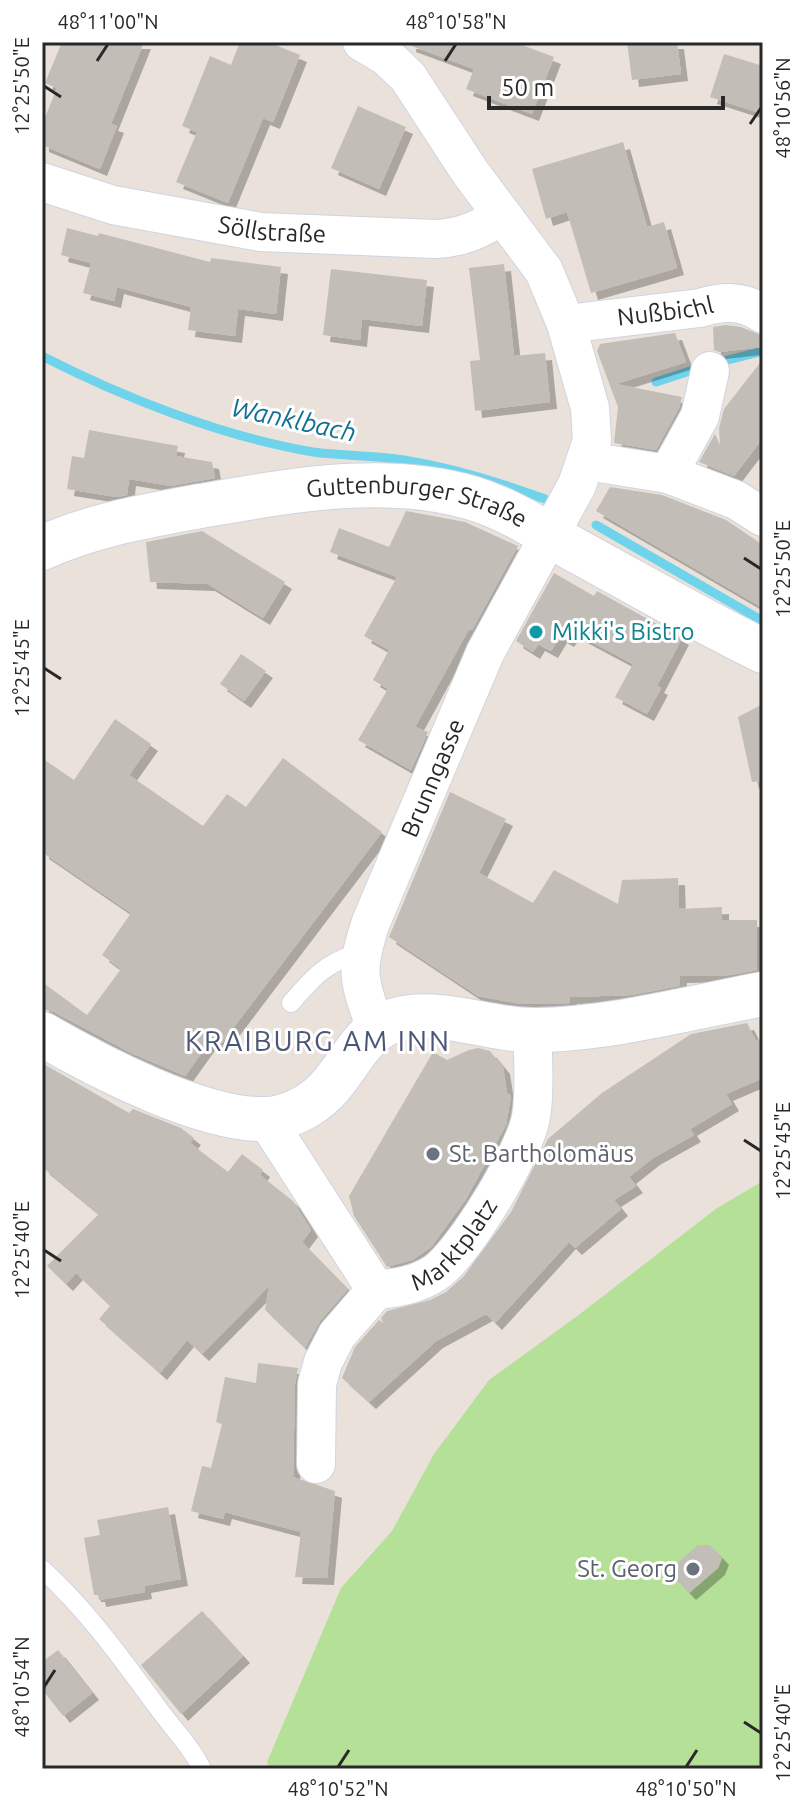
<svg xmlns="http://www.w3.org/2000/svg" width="805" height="1811" font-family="Ubuntu,sans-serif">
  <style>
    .green { fill: #b5e097 }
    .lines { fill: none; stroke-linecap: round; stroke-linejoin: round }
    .stream { stroke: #6ed3eb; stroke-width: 9 }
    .building { fill: #c2bdb6; filter: url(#shadow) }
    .lane-casing { stroke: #cfd4e1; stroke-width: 20 }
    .street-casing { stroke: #cfd4e1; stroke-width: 40 }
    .secondary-casing { stroke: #cfd4e1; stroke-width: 46 }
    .lane { stroke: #fff; stroke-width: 18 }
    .street { stroke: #fff; stroke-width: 38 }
    .secondary { stroke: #fff; stroke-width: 44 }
    .ticks { fill: none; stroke: #282828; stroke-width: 3 }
    .culture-dot { fill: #0f9aa8; stroke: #fff; stroke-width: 3 }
    .worship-dot { fill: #6b7280; stroke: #fff; stroke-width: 3 }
    .labels { text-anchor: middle; stroke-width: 6; stroke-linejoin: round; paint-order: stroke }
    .street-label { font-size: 24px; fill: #282828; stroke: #fff }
    .culture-label { font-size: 24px; fill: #0d838f; stroke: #fff; text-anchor: start }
    .worship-label { font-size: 24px; fill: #5b616d; stroke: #fff; text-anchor: start }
    .water-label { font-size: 26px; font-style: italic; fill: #107094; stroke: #fff }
    .quarter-label { font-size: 28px; letter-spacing: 2px; fill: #4a5577; stroke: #fff }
    .neatline { fill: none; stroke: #282828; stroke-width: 3 }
    .ticks-label { font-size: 20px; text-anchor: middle; fill: #282828 }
  </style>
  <defs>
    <filter id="shadow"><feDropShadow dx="7" dy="7" stdDeviation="0" flood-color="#0004"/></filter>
  </defs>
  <rect width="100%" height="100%" fill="#eae2da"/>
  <!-- green -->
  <polygon class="green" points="763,1181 763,1769 271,1769 267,1762 341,1588 392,1531 434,1454 489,1380 576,1317 717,1208"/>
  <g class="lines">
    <!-- stream -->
    <g class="stream">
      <path d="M42,356C122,397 223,437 313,452C343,456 374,455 404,460C453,468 499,482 545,499"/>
      <polyline points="716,363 763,351"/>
      <polyline points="656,382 702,367"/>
      <polyline points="596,525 763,621"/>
    </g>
  </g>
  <!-- building -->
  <g class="building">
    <polygon points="62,42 144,42 111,124 117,126 100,169 42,145 42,125 57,88 45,83"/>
    <polygon points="240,42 268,42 300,55 273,122 263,118 228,203 176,182 197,132 182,126 210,56 231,65"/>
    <polygon points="409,42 514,42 554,57 532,114 466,89 474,69 409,45"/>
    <polygon points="627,42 677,42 681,74 632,80"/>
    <polygon points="724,54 763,66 763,114 710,97"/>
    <polygon points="358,106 406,127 379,189 331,168"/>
    <polygon points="623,142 647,227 664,222 677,268 591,293 567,212 546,219 532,169"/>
    <polygon points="67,228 98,236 99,233 210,262 211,258 281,267 276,314 238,309 235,336 188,330 191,307 117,287 114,301 83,293 91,263 61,255"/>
    <polygon points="504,264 514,356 545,353 550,402 475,411 470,361 480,360 469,268"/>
    <polygon points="331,269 427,280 422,326 362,319 360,340 323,335"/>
    <polygon points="726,325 741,327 763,336 763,347 719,352 714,350 713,327"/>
    <polygon points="675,333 686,362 616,384 682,397 679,408 656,450 614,443 618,407 597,351 600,344"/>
    <polygon points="763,359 763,438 734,476 699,462 715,434 720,445 719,428 724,409"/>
    <polygon points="89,430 178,446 176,456 212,462 215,478 171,486 129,479 127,495 117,497 67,489 72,456 84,458"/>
    <polygon points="610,487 662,495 726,520 763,545 763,608 596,511"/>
    <polygon points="406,511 465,522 518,546 472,630 469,629 415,727 428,732 411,770 358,740 388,689 373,680 389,650 364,636 397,577 330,552 339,528 389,547"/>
    <polygon points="202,531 285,582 263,618 208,584 150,582 146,542"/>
    <polygon points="554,573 594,596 597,591 682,638 657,686 661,688 647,714 615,697 633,664 573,632 567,640 560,636 551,651 538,644 533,652 516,641"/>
    <polygon points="241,654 266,671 244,701 220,684"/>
    <polygon points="763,704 763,781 752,782 738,717"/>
    <polygon points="115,719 151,744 129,775 203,826 227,794 246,807 283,758 382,832 221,1044 212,1038 185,1076 131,1053 54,1012 42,1009 42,982 87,1015 121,969 102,955 131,913 42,852 42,758 74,780"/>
    <polygon points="450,792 506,819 479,873 533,903 554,870 618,904 622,880 678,878 679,909 722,907 722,920 757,920 757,970 731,975 680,976 679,986 631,995 570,997 569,1003 563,1004 521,1004 478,996 389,937"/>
    <polygon points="747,1023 756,1041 763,1038 763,1078 726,1094 732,1104 690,1129 694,1135 653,1158 629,1177 636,1186 614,1200 621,1209 575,1248 569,1242 495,1323 486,1314 436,1341 369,1402 342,1378 355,1347 379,1320 383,1323 381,1318 387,1311 430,1300 446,1292 464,1276 511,1212 548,1139 602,1093 691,1034"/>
    <polygon points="478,1048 490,1051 503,1067 507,1093 511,1096 506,1125 466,1199 431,1247 412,1260 387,1267 354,1216 349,1196 433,1052 447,1060 469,1050"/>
    <polygon points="42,1063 129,1113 133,1109 181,1128 194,1138 190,1143 228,1172 242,1154 263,1170 260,1175 293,1201 311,1230 302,1242 348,1289 320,1321 305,1348 265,1310 269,1286 202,1354 187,1340 160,1373 99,1319 110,1306 76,1273 66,1284 47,1266 99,1214 42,1167"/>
    <polygon points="258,1363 298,1368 295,1384 293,1477 335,1491 327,1578 295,1577 301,1532 225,1512 223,1519 191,1511 202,1466 211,1468 222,1424 216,1422 225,1377 256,1383"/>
    <polygon points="168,1507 181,1579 144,1586 145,1592 99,1600 98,1595 94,1595 84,1538 100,1535 97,1520"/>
    <polygon points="698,1545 710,1545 722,1558 718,1568 689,1593 668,1571"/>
    <polygon points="202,1611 243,1656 181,1714 141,1665"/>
    <polygon points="58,1650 92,1693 63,1716 42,1689 42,1662"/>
  </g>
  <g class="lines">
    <!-- lane casing -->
    <g class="lane-casing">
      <g id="lane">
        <path d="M291,1003C316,974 324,965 361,951"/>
        <path d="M42,1569C89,1612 121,1658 158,1708C173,1729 191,1746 202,1769"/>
      </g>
    </g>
    <!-- street casing -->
    <g class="street-casing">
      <g id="street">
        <path d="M362,42L386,56L408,77L470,172L544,271L566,324L590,408L592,441L577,485L485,653L371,922C354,973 359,980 376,1029"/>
        <path id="s1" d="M42,182L113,205L261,232L435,239C461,238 479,230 501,216"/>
        <path id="s2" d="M566,324L700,308C723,301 743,300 763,314"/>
        <polyline points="587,461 668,474 736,500 763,517"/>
        <polyline points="668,474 700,416 710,371"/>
        <polyline points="266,1119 376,1290"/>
        <path id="s3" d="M316,1464L317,1384L323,1362L337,1335L376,1290C396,1288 417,1285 435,1273C464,1253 525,1152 531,1117C536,1088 532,1059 533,1030"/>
      </g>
    </g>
    <!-- secondary casing -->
    <g class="secondary-casing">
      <g id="secondary">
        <path id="s4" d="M42,548C92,525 146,516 200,506C289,491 384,472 472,498C509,509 542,531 575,550C638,584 699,620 763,651"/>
        <path d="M42,1034C97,1066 204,1122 267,1119C289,1118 311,1106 326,1091C352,1064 362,1026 403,1018C449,1010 491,1031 536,1030C612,1029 688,1008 763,994"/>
      </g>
    </g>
    <!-- lane -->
    <use href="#lane" class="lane"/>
    <!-- street -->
    <use href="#street" class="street"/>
    <!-- secondary -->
    <use href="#secondary" class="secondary"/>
  </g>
  <!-- ticks -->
  <path class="ticks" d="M97,61L108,44M445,61L456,44M44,86L61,97M750,124L761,108M744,558L761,569M44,668L61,679M744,1140L761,1151M44,1250L61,1261M44,1687L55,1670M744,1722L761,1733M338,1767L349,1750M686,1767L697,1750"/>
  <!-- markers -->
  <circle class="culture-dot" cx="536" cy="632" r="8"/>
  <g class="worship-dot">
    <circle cx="433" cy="1154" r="8"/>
    <circle cx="693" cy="1569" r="8"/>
  </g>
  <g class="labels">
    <!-- street labels -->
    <g class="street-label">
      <text dy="8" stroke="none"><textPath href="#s1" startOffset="236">Söllstraße</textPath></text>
      <text dy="8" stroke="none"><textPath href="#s2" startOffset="100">Nußbichl</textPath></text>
      <text dy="8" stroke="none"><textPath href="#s4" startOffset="384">Guttenburger Straße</textPath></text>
      <text transform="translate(433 778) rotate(-67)" y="8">Brunngasse</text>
      <text dy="8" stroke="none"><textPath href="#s3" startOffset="288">Marktplatz</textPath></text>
    </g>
    <!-- culture labels -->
    <g class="culture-label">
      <text x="552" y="640">Mikki's Bistro</text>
    </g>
    <!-- worship labels -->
    <g class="worship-label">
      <text x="449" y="1162">St. Bartholomäus</text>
      <text x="677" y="1577" text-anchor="end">St. Georg</text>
    </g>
    <!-- water labels -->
    <g class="water-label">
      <text transform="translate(294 420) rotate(12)" y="9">Wanklbach</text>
    </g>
    <!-- quarter labels -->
    <g class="quarter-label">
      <text x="318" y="1051">KRAIBURG AM INN</text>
    </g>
  </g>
  <!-- border -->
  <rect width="805" height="1811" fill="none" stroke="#ffffff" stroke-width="88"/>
  <!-- scale -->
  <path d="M489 96v12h234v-12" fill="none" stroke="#282828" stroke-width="4"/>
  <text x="501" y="96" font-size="24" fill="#282828" stroke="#ffffff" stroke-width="6" paint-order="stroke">50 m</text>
  <rect x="44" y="44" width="717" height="1723" class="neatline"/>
  <g class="ticks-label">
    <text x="108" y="29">48°11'00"N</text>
    <text x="456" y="29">48°10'58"N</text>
    <text transform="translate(22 86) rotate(-90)" y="7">12°25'50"E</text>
    <text transform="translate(783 108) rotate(-90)" y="7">48°10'56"N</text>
    <text transform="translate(783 569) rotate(-90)" y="7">12°25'50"E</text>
    <text transform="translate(22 668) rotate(-90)" y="7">12°25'45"E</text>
    <text transform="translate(783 1151) rotate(-90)" y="7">12°25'45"E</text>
    <text transform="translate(22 1250) rotate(-90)" y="7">12°25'40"E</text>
    <text transform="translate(22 1687) rotate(-90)" y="7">48°10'54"N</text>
    <text transform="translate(783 1733) rotate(-90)" y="7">12°25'40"E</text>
    <text x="338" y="1796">48°10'52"N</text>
    <text x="686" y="1796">48°10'50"N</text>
  </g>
</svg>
